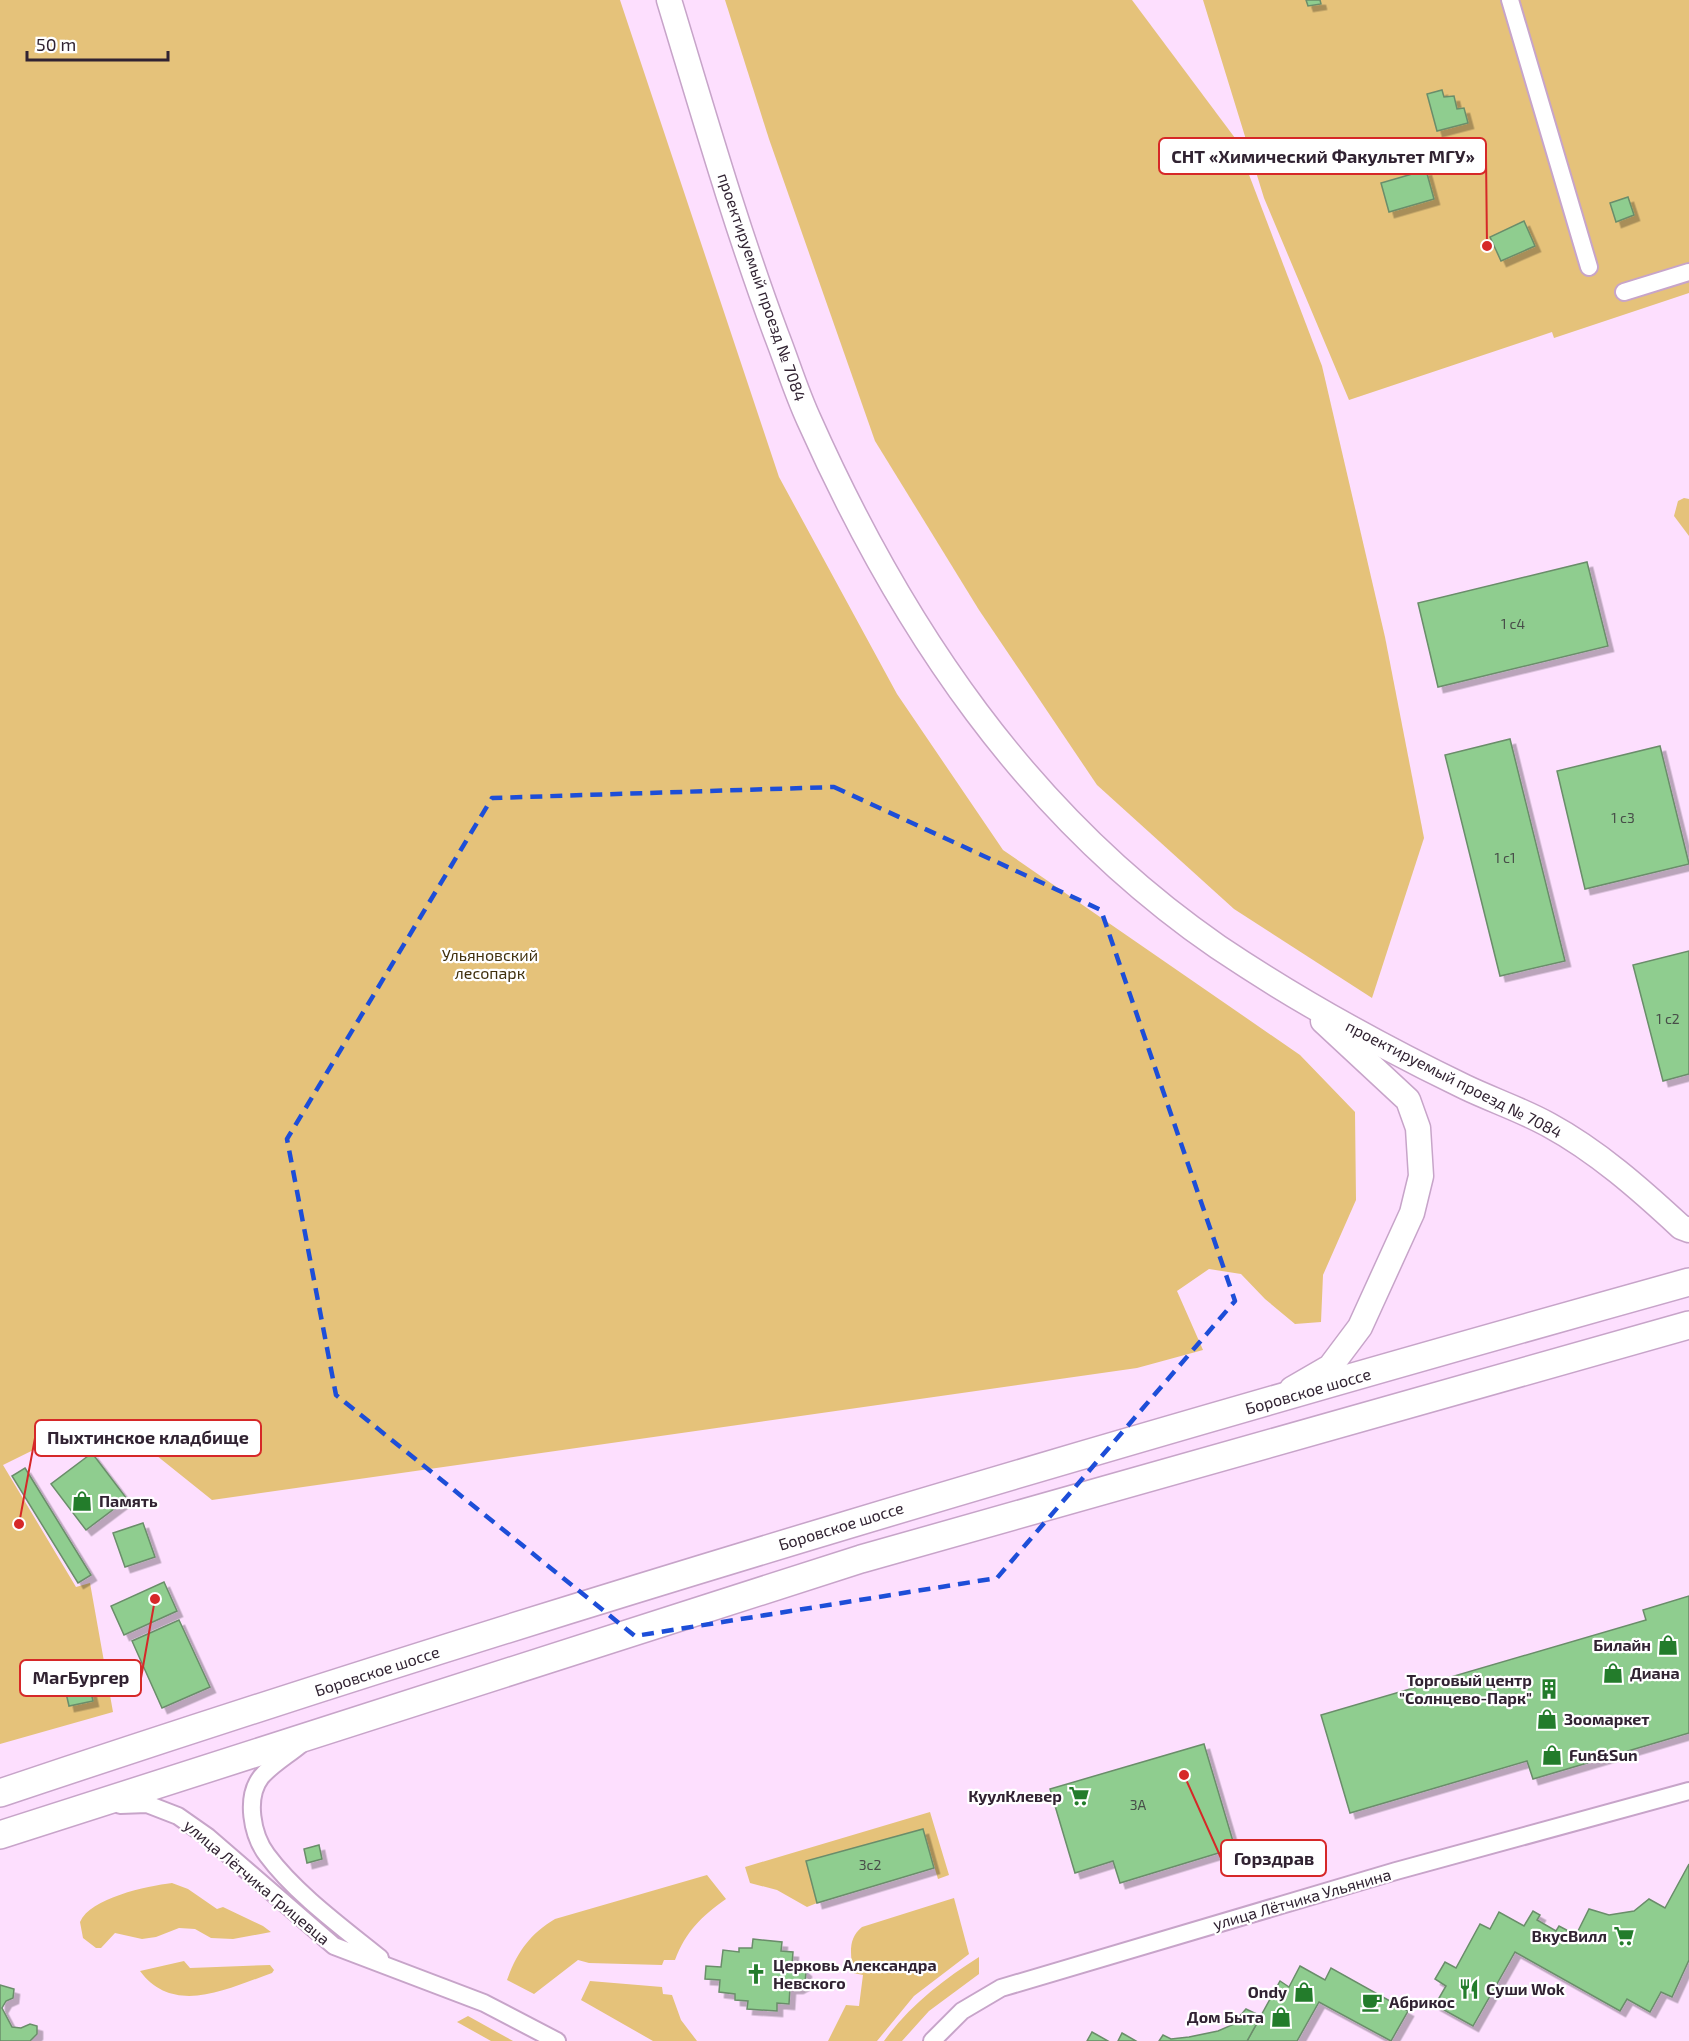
<svg xmlns="http://www.w3.org/2000/svg" width="1689" height="2041" font-family="'Exo 2',sans-serif">
  <style>
    .green { fill: #e5c27a }
    .building { fill: #8fcd8f; stroke: #6a8d6a; stroke-width: 1.5; filter: url(#shadow) }
    .lines { fill: none; stroke-linecap: round; stroke-linejoin: round }
    .street-casing { stroke: #c7a4c9; stroke-width: 20 }
    .secondary-casing { stroke: #c7a4c9; stroke-width: 27 }
    .primary-casing { stroke: #c7a4c9; stroke-width: 30 }
    .street { stroke: #fff; stroke-width: 16 }
    .secondary { stroke: #fff; stroke-width: 24 }
    .primary { stroke: #fff; stroke-width: 27 }
    .marked { fill: none; stroke: #1d4ed8; stroke-width: 4.5; stroke-dasharray: 12 8; stroke-linejoin: round }
    .labels { text-anchor: middle; stroke-width: 4.5; stroke-linejoin: round; paint-order: stroke }
    .number-label { font-size: 14px; fill: #484e49 }
    .street-label { font-size: 16px; fill: #312332; stroke: #fff }
    .park-label { font-size: 16px; fill: #40300d; stroke: #fff }
    .poi-label { font-size: 16px; font-weight: bold; fill: #312332; stroke: #fff; text-anchor: start }
    .leader { fill: none; stroke: #d62828; stroke-width: 2 }
    .callout-dot { fill: #d62828; stroke: #fff; stroke-width: 2 }
    .callout { fill: #fff; stroke: #d62828; stroke-width: 2 }
    .callout-label { font-size: 18px; text-anchor: middle; font-weight: bold; fill: #312332 }
  </style>
  <defs>
    <filter id="shadow"><feDropShadow dx="5.5" dy="5.5" stdDeviation="0" flood-color="#0004"/></filter>
  </defs>
  <rect width="100%" height="100%" fill="#fddffe"/>
  <!-- green -->
  <g class="green">
    <polygon points="0,0 620,0 779,477 897,694 1003,850 1300,1055 1355,1112 1356,1200 1323,1275 1321,1322 1295,1324 1265,1299 1241,1274 1209,1269 1177,1291 1203,1350 1137,1368 212,1500 111,1419 80,1427 3,1465 76,1587 90,1583 113,1712 0,1744"/>
    <polygon points="725,0 1132,0 1235,138 1322,366 1385,637 1424,838 1372,998 1234,909 1097,785 979,610 875,441 769,139"/>
    <polygon points="1203,0 1689,0 1689,293 1554,338 1552,332 1349,400 1264,198"/>
    <polygon points="1684,498 1689,499 1689,536 1674,516 1678,501"/>
    <polygon points="930,1812 949,1875 938,1879 923,1829 806,1861 817,1903 807,1907 777,1890 750,1883 745,1867"/>
    <path d="M707,1875L726,1899C701,1917 686,1931 675,1960H664L662,1965L589,1963L578,1960L534,1994L507,1980C517,1952 530,1934 555,1919Z"/>
    <path d="M172,1883L188,1889L217,1909L223,1907L263,1926L271,1932L233,1939L211,1938L195,1929L179,1928L156,1937L142,1939L115,1933L101,1948H96L83,1938L80,1922C90,1898 147,1886 172,1883Z"/>
    <path d="M954,1898L969,1954L914,1996L877,2041H828L846,2005L859,2006L863,1975L853,1973C851,1955 847,1939 862,1927Z"/>
    <path d="M979,1957V1974L929,2011L902,2041H884C908,2007 944,1979 979,1957Z"/>
    <path d="M184,1961L190,1968L270,1965L274,1970L272,1973C229,1988 174,2017 140,1971Z"/>
    <polygon points="590,1981 662,1987 663,1994 672,1995 681,2020 697,2041 653,2041 581,2000"/>
    <polygon points="468,2016 513,2041 491,2041 457,2022"/>
  </g>
  <!-- building -->
  <g class="building">
    <polygon points="1306,0 1320,0 1321,4 1308,6"/>
    <polygon points="1442,90 1444,97 1454,96 1457,109 1464,108 1468,123 1437,131 1427,94"/>
    <polygon points="1426,170 1434,199 1389,212 1381,183"/>
    <polygon points="1628,197 1634,215 1616,222 1610,203"/>
    <polygon points="1524,221 1535,246 1501,261 1490,237"/>
    <polygon points="1587,562 1608,646 1438,687 1418,603"/>
    <polygon points="1510,739 1565,961 1500,976 1445,755"/>
    <polygon points="1660,746 1689,864 1585,889 1557,771"/>
    <polygon points="1689,951 1689,1074 1663,1081 1633,965"/>
    <polygon points="92,1453 127,1499 86,1530 51,1484"/>
    <polygon points="25,1468 91,1575 78,1583 12,1476"/>
    <polygon points="143,1523 155,1557 125,1567 113,1533"/>
    <polygon points="164,1582 177,1611 124,1635 111,1606"/>
    <polygon points="1689,1596 1689,1733 1533,1779 1527,1761 1350,1813 1321,1715 1646,1620 1643,1610"/>
    <polygon points="179,1620 210,1687 162,1708 132,1641"/>
    <polygon points="90,1688 93,1701 69,1706 66,1693"/>
    <polygon points="1204,1744 1235,1848 1120,1883 1113,1861 1075,1873 1050,1789"/>
    <polygon points="923,1829 934,1868 817,1903 806,1861"/>
    <polygon points="319,1845 322,1859 307,1863 304,1849"/>
    <polygon points="1689,1864 1689,1960 1672,1997 1661,1992 1650,2012 1627,1999 1620,2011 1515,1952 1473,2026 1435,2005 1446,1986 1435,1979 1445,1962 1456,1968 1480,1924 1490,1929 1499,1912 1524,1926 1533,1911 1540,1915 1537,1920 1556,1931 1559,1926 1576,1935 1589,1909 1609,1915 1634,1911 1649,1899 1665,1908"/>
    <polygon points="753,1939 782,1942 781,1951 793,1952 792,1965 800,1966 806,1971 805,1984 798,1988 790,1988 789,2004 777,2003 777,2011 747,2009 748,2001 735,2000 735,1994 719,1992 720,1980 705,1979 706,1966 721,1967 723,1950 739,1952 739,1948 752,1948"/>
    <polygon points="1300,1966 1325,1980 1331,1968 1408,2011 1391,2041 1319,2002 1297,2041 1247,2041 1280,1981 1289,1987"/>
    <polygon points="0,1985 14,1989 13,1998 6,2001 2,2008 12,2027 21,2028 30,2024 37,2026 37,2034 30,2041 0,2041"/>
    <polygon points="1246,2009 1261,2016 1247,2041 1159,2041 1163,2035 1171,2039 1189,2037 1218,2031 1232,2025"/>
    <polygon points="1092,2032 1108,2041 1087,2041"/>
    <polygon points="1122,2033 1136,2041 1118,2041"/>
  </g>
  <g class="lines">
    <!-- street casing -->
    <g class="street-casing">
      <g id="street">
        <polyline points="1510,0 1589,267"/>
        <polyline points="1624,292 1689,272"/>
        <path d="M300,1745C288,1755 271,1765 261,1777C245,1798 252,1835 267,1855C295,1893 343,1928 380,1958"/>
        <polyline points="120,1805 147,1804 178,1816 208,1837 334,1946 484,2003 557,2041"/>
        <polyline points="932,2041 962,2011 1001,1988 1396,1871 1689,1791"/>
      </g>
    </g>
    <!-- secondary casing -->
    <g class="secondary-casing">
      <g id="secondary">
        <path d="M669,0C703,112 735,224 776,334C787,362 796,392 809,420C902,629 1027,815 1218,947C1294,998 1382,1047 1465,1087C1492,1100 1522,1110 1549,1125C1597,1151 1640,1189 1681,1227L1689,1230"/>
        <polyline points="1292,1389 1330,1367 1360,1327 1412,1213 1421,1176 1418,1128 1408,1100 1323,1021"/>
      </g>
    </g>
    <!-- primary casing -->
    <g class="primary-casing">
      <g id="primary">
        <path d="M0,1793C558,1606 1123,1440 1689,1282"/>
        <polyline points="0,1835 861,1559 1689,1325"/>
      </g>
    </g>
    <!-- street -->
    <use href="#street" class="street"/>
    <!-- secondary -->
    <use href="#secondary" class="secondary"/>
    <!-- primary -->
    <use href="#primary" class="primary"/>
  </g>
  <!-- marked area -->
  <path class="marked" d="M834,787L1101,910L1235,1301L997,1578L635,1636L336,1395L287,1139L492,798Z"/>
  <!-- icons -->
  <defs>
    <g id="shop-bare" transform="scale(1.62)"><path d="M-5-2.5h2.3a2.7 3.5 0 0 1 5.4 0H5L5.5 6h-11ZM-1.5-2.5h3a1.5 2.3 0 0 0-3 0Z" fill="#237c2b" stroke="#fff" stroke-width="2.5" paint-order="stroke"/></g>
    <g id="building-bare" transform="scale(1.62)"><path d="M-4-6H4V6H1V3H-1V6H-4ZM-2.5-4.3h1.7v1.8h-1.7ZM.8-4.3h1.7v1.8H.8ZM-2.5-1h1.7V.8h-1.7ZM.8-1h1.7V.8H.8Z" fill="#237c2b" stroke="#fff" stroke-width="2.5" paint-order="stroke"/></g>
    <g id="supermarket-bare" transform="scale(1.62)"><path d="M-6-5.5h2.5l.6 2H6L4.5 2H-2.5L-4.4-4H-6ZM-1.5 3.2a1.3 1.3 0 1 0 .1 0ZM3 3.2a1.3 1.3 0 1 0 .1 0Z" fill="#237c2b" stroke="#fff" stroke-width="2.5" paint-order="stroke"/></g>
    <g id="church-bare" transform="scale(1.62)"><path d="M-1.2-6h2.4v3.5h3.3v2.4h-3.3V6h-2.4V-.1h-3.3v-2.4h3.3Z" fill="#237c2b" stroke="#fff" stroke-width="2.5" paint-order="stroke"/></g>
    <g id="restaurant-bare" transform="scale(1.62)"><path d="M-5-6h1v4h1v-4h1v4h1v-4h1v5L-1.5 .5V6h-2V.5L-5-1ZM5-6V6H3V1.5H1.5Q1.5-4 5-6Z" fill="#237c2b" stroke="#fff" stroke-width="2.5" paint-order="stroke"/></g>
    <g id="cafe-bare" transform="scale(1.62)"><path d="M-5.5-4.5H6V0H3Q3 3.5 0 3.5H-2.5Q-5.5 3.5-5.5 0ZM3-3.2v2h1.7v-2ZM-6 4.5H4V6H-6Z" fill="#237c2b" stroke="#fff" stroke-width="2.5" paint-order="stroke"/></g>
  </defs>
  <g fill-rule="evenodd">
    <use href="#shop-bare" x="82" y="1501"/>
    <use href="#shop-bare" x="1668" y="1645"/>
    <use href="#shop-bare" x="1613" y="1673"/>
    <use href="#building-bare" x="1549" y="1689"/>
    <use href="#shop-bare" x="1547" y="1719"/>
    <use href="#shop-bare" x="1552" y="1755"/>
    <use href="#supermarket-bare" x="1079" y="1796"/>
    <use href="#supermarket-bare" x="1624" y="1936"/>
    <use href="#church-bare" x="756" y="1974"/>
    <use href="#restaurant-bare" x="1469" y="1989"/>
    <use href="#shop-bare" x="1304" y="1992"/>
    <use href="#cafe-bare" x="1372" y="2002"/>
    <use href="#shop-bare" x="1281" y="2017"/>
  </g>
  <g class="labels">
    <!-- number labels -->
    <g class="number-label">
      <text x="1513" y="629">1 с4</text>
      <text x="1623" y="823">1 с3</text>
      <text x="1505" y="863">1 с1</text>
      <text x="1668" y="1024">1 с2</text>
      <text x="1138" y="1810">3А</text>
      <text x="870" y="1870">3с2</text>
    </g>
    <!-- street labels -->
    <g class="street-label">
      <text transform="translate(762 287) rotate(71)" y="6">проектируемый проезд № 7084</text>
      <text transform="translate(1454 1079) rotate(27)" y="6">проектируемый проезд № 7084</text>
      <text transform="translate(1308 1391) rotate(-16)" y="6">Боровское шоссе</text>
      <text transform="translate(841 1526) rotate(-17)" y="6">Боровское шоссе</text>
      <text transform="translate(377 1671) rotate(-18)" y="6">Боровское шоссе</text>
      <text transform="translate(257 1882) rotate(40)" y="6">улица Лётчика Грицевца</text>
      <text transform="translate(1302 1899) rotate(-16)" y="6">улица Лётчика Ульянина</text>
    </g>
    <!-- park labels -->
    <g class="park-label">
      <text x="490" y="961">Ульяновский<tspan x="490" dy="18">лесопарк</tspan></text>
    </g>
    <!-- poi labels -->
    <g class="poi-label">
      <text x="99" y="1507">Память</text>
      <text x="1651" y="1651" text-anchor="end">Билайн</text>
      <text x="1630" y="1679">Диана</text>
      <text x="1532" y="1686" text-anchor="end">Торговый центр<tspan x="1532" dy="18">"Солнцево-Парк"</tspan></text>
      <text x="1564" y="1725">Зоомаркет</text>
      <text x="1569" y="1761">Fun&amp;Sun</text>
      <text x="1062" y="1802" text-anchor="end">КуулКлевер</text>
      <text x="1607" y="1942" text-anchor="end">ВкусВилл</text>
      <text x="773" y="1971">Церковь Александра<tspan x="773" dy="18">Невского</tspan></text>
      <text x="1486" y="1995">Суши Wok</text>
      <text x="1287" y="1998" text-anchor="end">Ondy</text>
      <text x="1389" y="2008">Абрикос</text>
      <text x="1264" y="2023" text-anchor="end">Дом Быта</text>
    </g>
  </g>
  <!-- callouts -->
  <path class="leader" d="M1487 246L1486 156M19 1524L35 1438M155 1599L141 1678M1184 1775L1221 1858"/>
  <g class="callout-dot">
    <circle cx="1487" cy="246" r="6"/>
    <circle cx="19" cy="1524" r="6"/>
    <circle cx="155" cy="1599" r="6"/>
    <circle cx="1184" cy="1775" r="6"/>
  </g>
  <g class="callout">
    <rect x="1159" y="138" width="327" height="36" rx="6"/>
    <rect x="35" y="1420" width="226" height="36" rx="6"/>
    <rect x="20" y="1660" width="121" height="36" rx="6"/>
    <rect x="1221" y="1840" width="105" height="36" rx="6"/>
  </g>
  <g class="callout-label">
    <text x="1323" y="163">СНТ «Химический Факультет МГУ»</text>
    <text x="148" y="1444">Пыхтинское кладбище</text>
    <text x="81" y="1684">МагБургер</text>
    <text x="1274" y="1865">Горздрав</text>
  </g>
  <!-- scale -->
  <path d="M27 51v9h141v-9" fill="none" stroke="#312332" stroke-width="3"/>
  <text x="36" y="51" font-size="18" fill="#312332" stroke="#ffffff" stroke-width="4.5" paint-order="stroke">50 m</text>
</svg>
